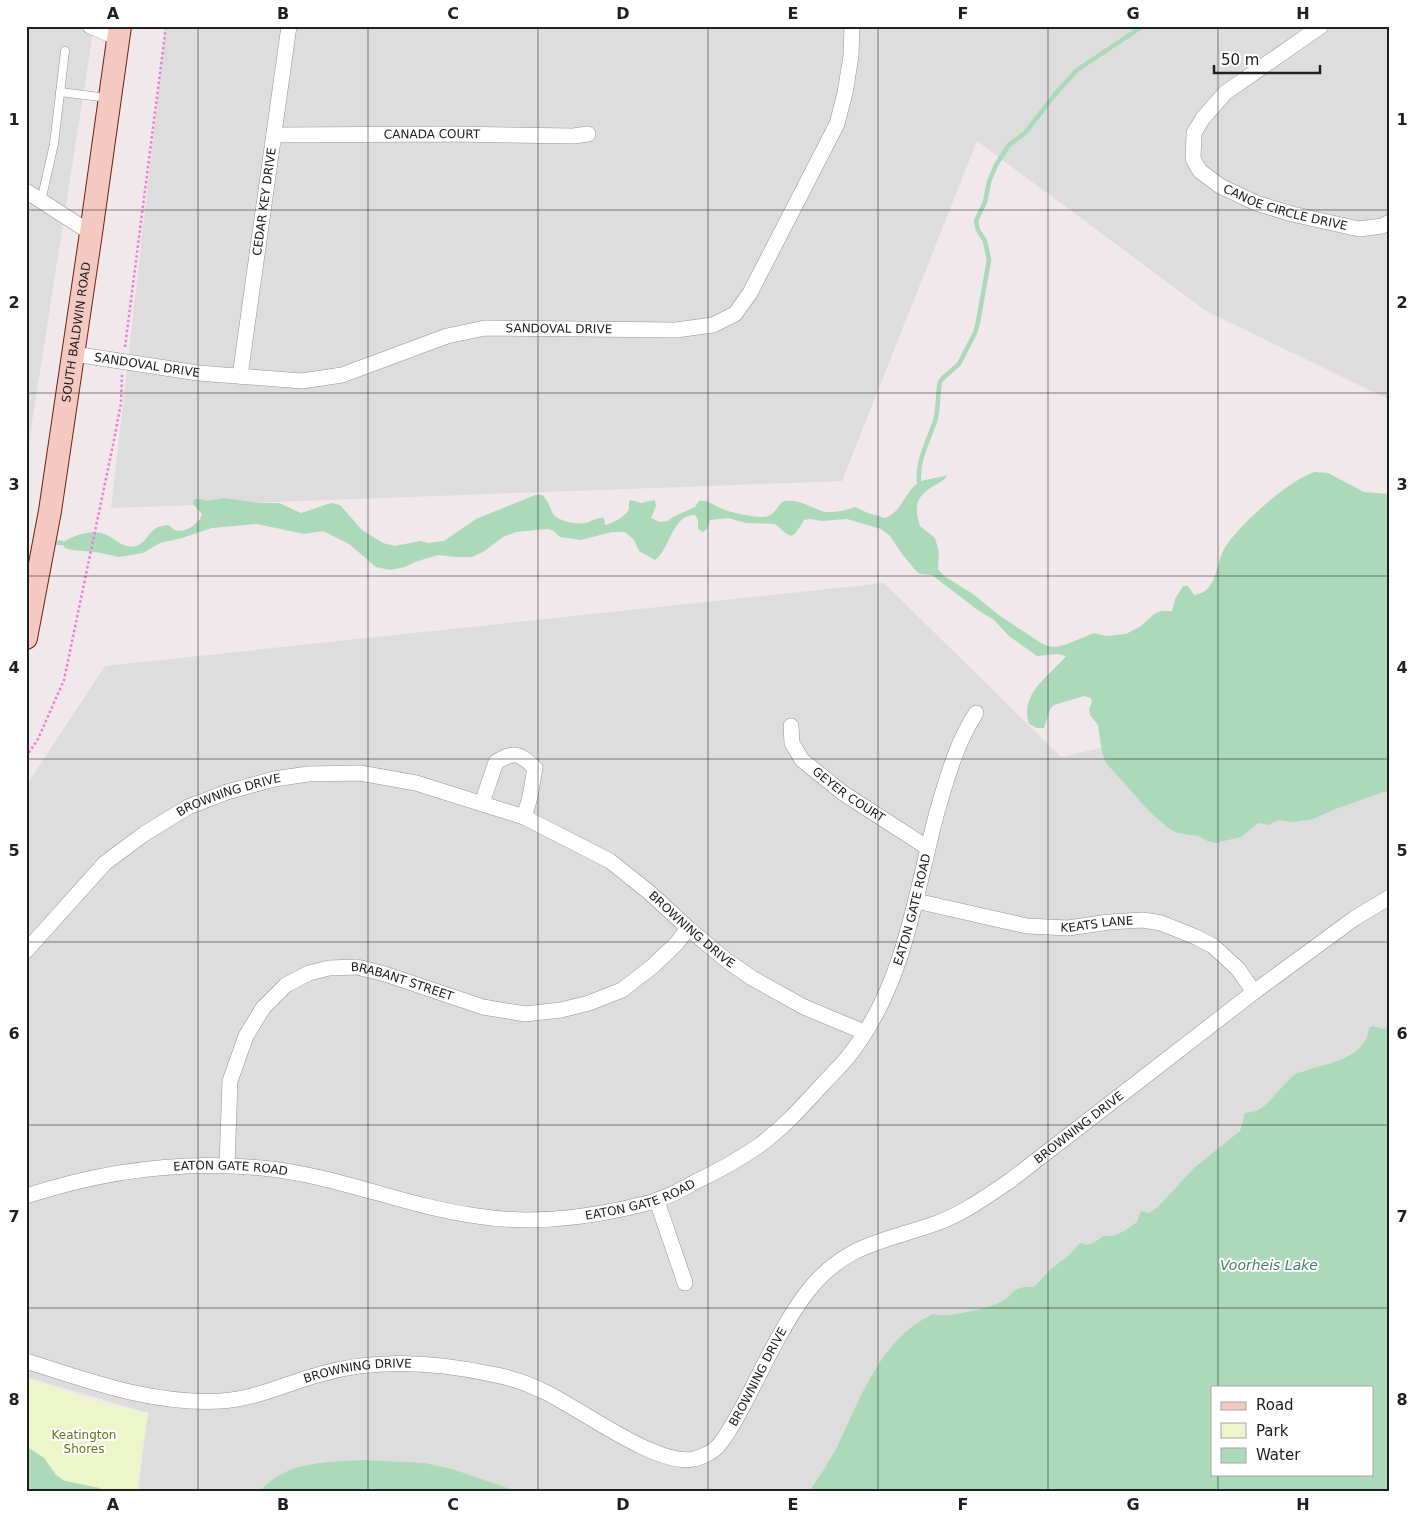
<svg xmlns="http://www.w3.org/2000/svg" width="1416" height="1518" font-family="'DejaVu Sans',sans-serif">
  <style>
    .residential { fill: #deddde }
    .park { fill: #edf5ca }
    .water { fill: #add9bb; fill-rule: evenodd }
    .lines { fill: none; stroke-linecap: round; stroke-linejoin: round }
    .stream { stroke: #add9bb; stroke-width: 4.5 }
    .lane-casing { stroke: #949494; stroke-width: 9 }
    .street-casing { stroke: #949494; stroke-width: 16 }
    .secondary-casing { stroke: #6f2310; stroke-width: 24 }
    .path { stroke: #ed7cd7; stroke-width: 2.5; stroke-dasharray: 2.5 2.5; stroke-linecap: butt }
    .lane { stroke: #fff; stroke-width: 8 }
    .street { stroke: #fff; stroke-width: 15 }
    .secondary { stroke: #f4c9c2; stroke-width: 22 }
    .grid { fill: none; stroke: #202020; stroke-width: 1; stroke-opacity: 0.55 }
    .labels { text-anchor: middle; stroke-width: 4; stroke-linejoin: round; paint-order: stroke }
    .street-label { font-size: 12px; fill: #202020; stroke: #fff }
    .park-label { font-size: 12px; fill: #657616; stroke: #fff }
    .water-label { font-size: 14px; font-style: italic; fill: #448269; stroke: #fff }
    .neatline { fill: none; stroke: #202020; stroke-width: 2 }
    .grid-label { font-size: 16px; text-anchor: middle; font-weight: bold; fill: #202020 }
  </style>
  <rect width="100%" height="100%" fill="#f0e8ea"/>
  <!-- residential -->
  <g class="residential">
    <polygon points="26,26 94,26 28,448 26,448"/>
    <polygon points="166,26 1390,26 1390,400 1206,311 977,141 842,481 111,508"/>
    <polygon points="884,583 1061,757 1301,702 1390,695 1390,1314 1212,1387 1212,1474 1187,1492 138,1492 148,1413 26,1377 26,786 105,666"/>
  </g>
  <!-- park -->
  <path class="park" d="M26,1378C66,1391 106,1406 148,1413L136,1492H104L100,1488L65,1481L60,1478L44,1458L26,1446Z"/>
  <!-- water -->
  <g class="water">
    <path d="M1315,472L1328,473L1364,492L1390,494V790L1335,809L1313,819L1294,822L1278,820L1268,825L1258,823L1241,837L1215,843L1207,841L1199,836L1177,833L1168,828L1149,811L1106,763L1102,752L1098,725L1090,715L1089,709L1092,702L1091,698L1084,696L1054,705L1050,709L1044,728H1037L1029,724C1019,693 1050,676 1066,656L1058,654L1037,656L1009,636L993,619L979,611L932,575L920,574L917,572L902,554L890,536L881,529L847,519L822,521L810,519L804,520C791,542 792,538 775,524L746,523L728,518L710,520L707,529L703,532L698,529V520L695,515C672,514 670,550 655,560L639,551L634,540L625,532H612L581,540L560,537L554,531L547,529L516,532L503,537L483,552L472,557H456L438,555L415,562L405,567L390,570L376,567L349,544L323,531L304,534L257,524L212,528L182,538L160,543L143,553L119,557L96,552L72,550L65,548L62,543C72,536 91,529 104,534C114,537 124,550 136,546C145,544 148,533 156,528C159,526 164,526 168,525C170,526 172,528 175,530C185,534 200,523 202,514L193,504L194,499H200L207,501L225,498L260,503H279L301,513L331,503L340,505L362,530L383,543L395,546L420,541L428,543L444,541L476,519L535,495H542C548,500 549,505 552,512C556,521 576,525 585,523C592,522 596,517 604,518L605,525C612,524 626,516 629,509C629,508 629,501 629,501L631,500L641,503L655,500L656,506L651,518L660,522L668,521L673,517L695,507L699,501C709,500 712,505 720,508C732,513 748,516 761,517C776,518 777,503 785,501C800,499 809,507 822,511C829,514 849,510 855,507L868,513L885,518C902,512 904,493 917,484C926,477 938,479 947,475C946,479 942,481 937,484C917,495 913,504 920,526L935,538L939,552L938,569L944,576L973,594L1000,616L1041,643L1048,646L1056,647L1067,644L1094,633L1106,636L1126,634L1141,626L1154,614L1161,611H1172L1175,599L1183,586H1188L1194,595C1219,592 1215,561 1226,546C1240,524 1290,479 1315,472Z"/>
    <path d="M1390,1024V1492H809C818,1478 828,1464 836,1449C860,1400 880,1338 933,1314C946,1319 989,1308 1003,1301C1008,1299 1010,1294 1014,1291C1020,1286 1027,1287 1034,1287L1052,1268L1069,1255L1080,1243L1087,1245L1093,1243L1104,1236H1114L1124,1231L1137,1222L1141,1211L1149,1213L1158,1207L1194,1168L1240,1131L1245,1113C1249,1112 1253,1112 1256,1111C1272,1104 1283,1082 1296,1074C1299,1072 1303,1072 1307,1070C1330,1063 1367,1057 1369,1028L1373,1026L1384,1029ZM1212,1387H1372V1474H1212Z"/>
    <polygon points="26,1446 44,1458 56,1475 65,1481 100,1488 104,1492 26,1492"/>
    <path d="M362,1460L425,1463L455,1470L519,1492H259C288,1460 323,1463 362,1460Z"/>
  </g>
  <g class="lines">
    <!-- stream -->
    <g class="stream">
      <path d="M919,482C917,460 928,442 935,421C939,409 937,395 940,382L943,378L959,364L975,333L978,322L989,260L985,241L978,230L976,221L985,202L989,182L996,165L1009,145L1025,133L1056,93L1077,70L1143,26"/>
      <polyline points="50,542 62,543"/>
    </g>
    <!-- lane casing -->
    <g class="lane-casing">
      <g id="lane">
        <polyline points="60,92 108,98"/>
        <polyline points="41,201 54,144 65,51"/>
      </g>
    </g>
    <!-- street casing -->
    <g class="street-casing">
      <g id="street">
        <polyline points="90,26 118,38"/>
        <path id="s1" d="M1321,26L1225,93L1203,118L1194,133L1193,159L1200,171L1220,186L1256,203L1292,214L1359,229L1382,226L1390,222"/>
        <path id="s2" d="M274,135L452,134L573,136L588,134"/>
        <polyline points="26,191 91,233"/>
        <path id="s3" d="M74,354L198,373L302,381L342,375L447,336L485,328L676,330L713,325L735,314L750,293L837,124L845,93L851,56L852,26"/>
        <path id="s4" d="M240,376L289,26"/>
        <path id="s5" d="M791,726L792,743L802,760L843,793L928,848"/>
        <path d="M482,803L496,762C515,751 519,753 535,768L530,797L524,817"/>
        <path id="s6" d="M916,901L1027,926L1068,928L1109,922L1143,920L1161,923L1196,937L1213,946L1238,969L1254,992"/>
        <path id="s7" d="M26,951L105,863L144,834L188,807L227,792L274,779L308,774L360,773L416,783L524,817L610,861L650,893L688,928L726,960L752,978L804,1007L864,1032"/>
        <path id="s8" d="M227,1165L230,1081L246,1036L263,1008L286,985L309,973L329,968L357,967L385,974L483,1007L525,1014L561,1010L589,1003L622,990L653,966L677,943L688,928"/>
        <path id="s9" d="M26,1196C102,1171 182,1160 262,1168C336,1175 404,1206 477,1216C527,1224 578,1219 627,1208C637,1205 648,1204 657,1200C671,1196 684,1188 697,1181C718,1171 738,1160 757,1147C781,1130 801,1108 821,1086C831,1075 842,1065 851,1053C905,983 915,895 937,812C947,778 956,744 976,713"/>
        <polyline points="657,1201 685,1283"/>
        <path id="s10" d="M26,1361C90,1381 153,1405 221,1401C256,1399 287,1383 321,1374C376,1358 435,1362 491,1374C508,1377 529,1384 545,1392C581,1409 657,1467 694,1459C700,1458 710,1453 715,1449C724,1442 737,1417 743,1406C762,1370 783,1323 808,1291C846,1243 884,1242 937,1223C964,1213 987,1196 1011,1180L1254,992L1355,918L1390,897"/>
      </g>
    </g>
    <!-- secondary casing -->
    <g class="secondary-casing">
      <g id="secondary">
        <path id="s11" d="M26,638L50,511L91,233L120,26"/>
      </g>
    </g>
    <!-- path -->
    <g class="path">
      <polyline points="125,347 166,26"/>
      <polyline points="26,757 38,739 64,680 114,440 121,403 122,375"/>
    </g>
    <!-- lane -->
    <use href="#lane" class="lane"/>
    <!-- street -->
    <use href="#street" class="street"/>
    <!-- secondary -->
    <use href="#secondary" class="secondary"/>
  </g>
  <!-- grid -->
  <path class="grid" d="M198,26V1492M368,26V1492M538,26V1492M708,26V1492M878,26V1492M1048,26V1492M1218,26V1387M26,210H1390M26,393H1390M26,576H1390M26,759H1390M26,942H1390M26,1125H1390M26,1308H1390M1218,1474V1492"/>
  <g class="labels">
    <!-- street labels -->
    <g class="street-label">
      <text dy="4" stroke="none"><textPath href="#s2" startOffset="158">CANADA COURT</textPath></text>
      <text dy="4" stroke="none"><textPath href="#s4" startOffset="176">CEDAR KEY DRIVE</textPath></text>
      <text dy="4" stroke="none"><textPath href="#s1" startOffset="302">CANOE CIRCLE DRIVE</textPath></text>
      <text dy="4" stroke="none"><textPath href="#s3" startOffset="495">SANDOVAL DRIVE</textPath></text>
      <text dy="4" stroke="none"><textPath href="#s11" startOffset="310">SOUTH BALDWIN ROAD</textPath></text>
      <text dy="4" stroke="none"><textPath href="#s3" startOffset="74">SANDOVAL DRIVE</textPath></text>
      <text dy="4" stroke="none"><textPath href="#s5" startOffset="95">GEYER COURT</textPath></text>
      <text dy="4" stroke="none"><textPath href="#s7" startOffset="261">BROWNING DRIVE</textPath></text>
      <text dy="4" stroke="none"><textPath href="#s9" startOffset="1046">EATON GATE ROAD</textPath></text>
      <text dy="4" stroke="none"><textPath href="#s6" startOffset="184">KEATS LANE</textPath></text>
      <text dy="4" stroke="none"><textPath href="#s7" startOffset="769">BROWNING DRIVE</textPath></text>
      <text dy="4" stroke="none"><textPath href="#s8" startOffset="319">BRABANT STREET</textPath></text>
      <text dy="4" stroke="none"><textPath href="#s10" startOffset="1226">BROWNING DRIVE</textPath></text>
      <text dy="4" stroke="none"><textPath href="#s9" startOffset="208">EATON GATE ROAD</textPath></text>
      <text dy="4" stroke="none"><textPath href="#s9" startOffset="626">EATON GATE ROAD</textPath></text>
      <text dy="4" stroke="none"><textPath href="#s10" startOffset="341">BROWNING DRIVE</textPath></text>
      <text dy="4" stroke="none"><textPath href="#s10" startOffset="806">BROWNING DRIVE</textPath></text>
    </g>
    <!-- park labels -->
    <g class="park-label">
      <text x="84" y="1439">Keatington<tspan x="84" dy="14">Shores</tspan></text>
    </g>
    <!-- water labels -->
    <g class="water-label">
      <text x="1269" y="1270">Voorheis Lake</text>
    </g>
  </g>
  <!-- border -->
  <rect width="1416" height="1518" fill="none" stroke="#ffffff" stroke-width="55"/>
  <!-- legend -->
  <rect x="1211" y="1386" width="162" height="90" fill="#ffffff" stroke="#a6a6a6"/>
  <rect x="1221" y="1402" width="25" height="8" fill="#f4c9c2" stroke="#a6a6a6"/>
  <text x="1256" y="1410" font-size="15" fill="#202020">Road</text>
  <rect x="1221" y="1423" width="25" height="15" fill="#edf5ca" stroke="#a6a6a6"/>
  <text x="1256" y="1436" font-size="15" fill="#202020">Park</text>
  <rect x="1221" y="1448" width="25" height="15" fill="#add9bb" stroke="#a6a6a6"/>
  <text x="1256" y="1460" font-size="15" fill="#202020">Water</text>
  <!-- scale -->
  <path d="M1214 65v8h106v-8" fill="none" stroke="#202020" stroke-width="2.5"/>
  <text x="1221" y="65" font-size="15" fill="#202020" stroke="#ffffff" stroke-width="4" paint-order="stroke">50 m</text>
  <rect x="28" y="28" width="1360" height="1462" class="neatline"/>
  <g class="grid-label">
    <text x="113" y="19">A</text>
    <text x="283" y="19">B</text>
    <text x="453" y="19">C</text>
    <text x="623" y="19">D</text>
    <text x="793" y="19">E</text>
    <text x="963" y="19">F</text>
    <text x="1133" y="19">G</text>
    <text x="1303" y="19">H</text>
    <text x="14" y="125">1</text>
    <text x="1402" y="125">1</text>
    <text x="14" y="308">2</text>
    <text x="1402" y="308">2</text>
    <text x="14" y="490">3</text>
    <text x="1402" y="490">3</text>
    <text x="14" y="673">4</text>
    <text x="1402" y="673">4</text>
    <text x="14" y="856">5</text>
    <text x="1402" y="856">5</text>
    <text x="14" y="1039">6</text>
    <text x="1402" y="1039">6</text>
    <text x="14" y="1222">7</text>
    <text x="1402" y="1222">7</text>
    <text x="14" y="1405">8</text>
    <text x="1402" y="1405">8</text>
    <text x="113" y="1510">A</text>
    <text x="283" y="1510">B</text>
    <text x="453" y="1510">C</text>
    <text x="623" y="1510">D</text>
    <text x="793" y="1510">E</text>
    <text x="963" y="1510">F</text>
    <text x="1133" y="1510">G</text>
    <text x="1303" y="1510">H</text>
  </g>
</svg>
